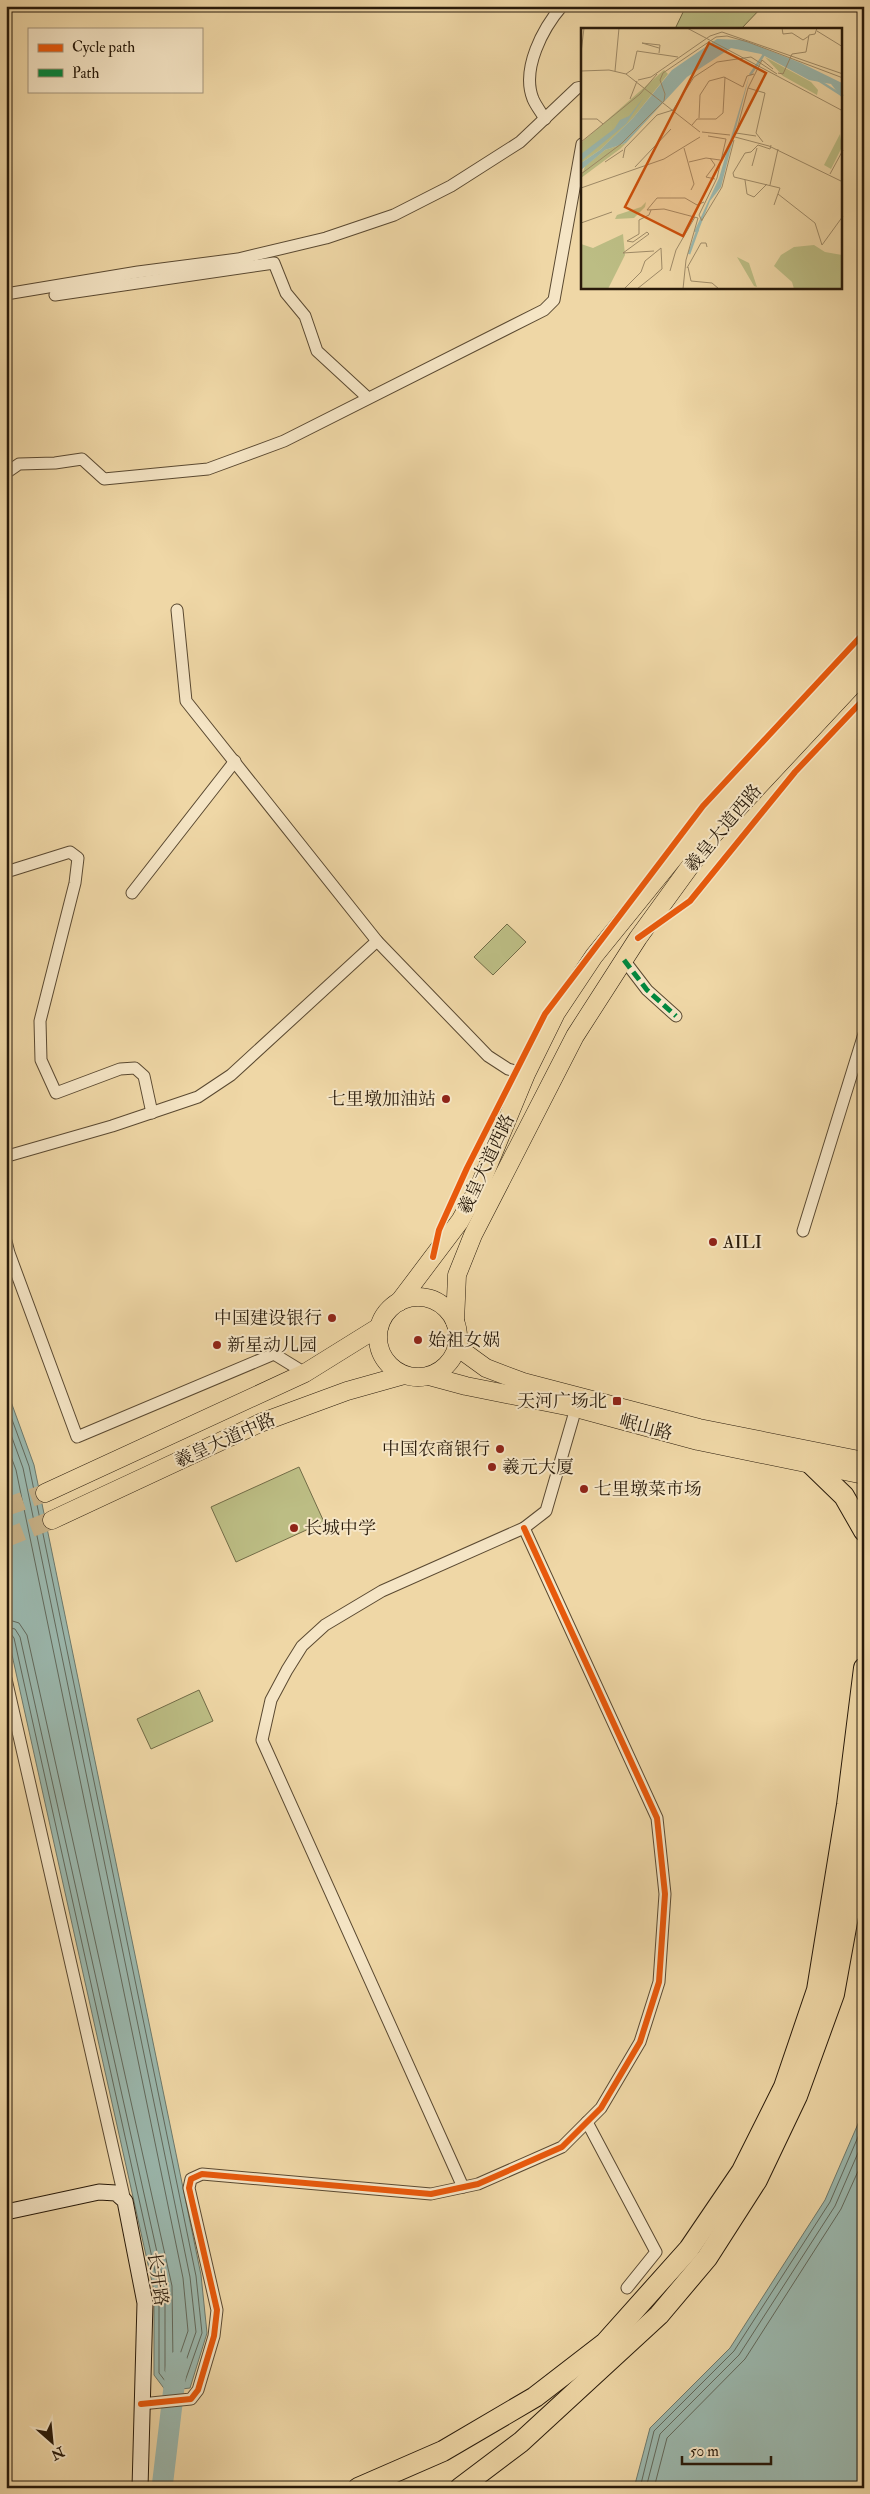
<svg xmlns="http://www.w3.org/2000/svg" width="870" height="2494" font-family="'IM FELL Double Pica','Noto Serif SC',serif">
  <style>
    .green { fill: #bcbd84; stroke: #726c47 }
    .water { fill: #9bb8ae; stroke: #6d796c }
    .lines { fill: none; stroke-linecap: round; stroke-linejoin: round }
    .shore { stroke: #62695c; stroke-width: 1 }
    .river { stroke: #9bb8ae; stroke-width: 21 }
    .primary-tunnel { stroke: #c7b187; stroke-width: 18; stroke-dasharray: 18 9; stroke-linecap: butt }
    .street-casing { stroke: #5a4931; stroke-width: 13 }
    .secondary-casing { stroke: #281a0a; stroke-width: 17 }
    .primary-casing { stroke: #281a0a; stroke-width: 19 }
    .highway-casing { stroke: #281a0a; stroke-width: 22 }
    .street { stroke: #f5e5c5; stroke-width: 11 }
    .secondary { stroke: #f5e5c5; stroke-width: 15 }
    .primary { stroke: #efd7a6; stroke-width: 18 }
    .highway { stroke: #efd7a6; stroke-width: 20 }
    .quiet { stroke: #00873e; stroke-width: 5; stroke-dasharray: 10 5; stroke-linecap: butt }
    .cycleway-casing { stroke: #f5e5c5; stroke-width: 9 }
    .cycleway { stroke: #e8590c; stroke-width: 6 }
    .poi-dot { fill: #8f2418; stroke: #f5e5c5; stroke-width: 2 }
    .labels { text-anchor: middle; stroke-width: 4; stroke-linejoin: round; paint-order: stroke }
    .street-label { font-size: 18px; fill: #281a0a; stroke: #f5e5c5 }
    .poi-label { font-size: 18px; fill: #281a0a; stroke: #f5e5c5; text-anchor: start }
    .inset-river { fill: none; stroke: #9bb8ae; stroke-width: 2.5 }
    .inset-road { fill: none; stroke: #9f8b68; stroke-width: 1 }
    .view { fill: #cb500c; fill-opacity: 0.15; stroke: #cb500c; stroke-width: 2.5 }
    .inset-edge { fill: none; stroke: #281a0a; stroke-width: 2.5 }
  </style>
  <rect width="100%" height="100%" fill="#efd7a6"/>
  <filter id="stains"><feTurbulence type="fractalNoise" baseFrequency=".004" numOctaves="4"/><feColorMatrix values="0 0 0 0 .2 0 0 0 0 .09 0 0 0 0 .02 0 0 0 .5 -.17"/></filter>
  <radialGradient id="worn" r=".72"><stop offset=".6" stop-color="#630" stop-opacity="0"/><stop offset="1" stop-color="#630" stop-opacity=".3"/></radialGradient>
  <!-- green -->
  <g class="green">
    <polygon points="686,6 763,6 741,29 675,29"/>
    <polygon points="507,924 526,942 493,975 474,957"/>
    <polygon points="299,1467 324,1522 236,1562 211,1507"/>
    <polygon points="199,1690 213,1721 151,1749 137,1719"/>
  </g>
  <!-- water -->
  <g class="water">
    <polygon points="6,1388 34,1465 201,2275 207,2333 190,2388 166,2391 154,2375 154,2291 6,1628"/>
    <polygon points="864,2110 864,2488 634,2488 650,2428 730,2348 825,2200"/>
  </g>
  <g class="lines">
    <!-- shore -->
    <g class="shore">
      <polyline points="6,1403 29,1466 196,2276 202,2333 184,2384 169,2386 159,2373 159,2289 14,1638 11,1634 6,1633"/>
      <polyline points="6,1421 23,1468 190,2277 196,2332 180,2378 171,2379 165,2371 165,2288 20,1637 15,1629 6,1627"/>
      <polyline points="6,1443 16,1470 183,2278 188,2331 176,2366 173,2363 172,2286 27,1635 19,1623 6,1619"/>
      <polyline points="640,2488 654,2431 734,2351 830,2202 864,2123"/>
      <polyline points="646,2488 660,2434 739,2355 835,2206 864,2139"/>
      <polyline points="654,2488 667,2438 745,2359 841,2209 864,2158"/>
    </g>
    <!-- river -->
    <polyline class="river" points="162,2488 177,2362"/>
    <!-- primary-tunnel -->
    <g class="primary-tunnel">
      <polyline points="6,1507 45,1493"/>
      <polyline points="6,1538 52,1520"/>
    </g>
    <!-- street casing -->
    <g class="street-casing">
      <g id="street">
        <path d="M545,119C541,112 536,106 533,99C521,69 543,28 562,6"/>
        <polyline points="6,294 138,272 238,259 326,238 394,215 451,186 520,142 577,88 582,87"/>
        <polyline points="55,295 274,263 286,293 305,316 317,351 368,398"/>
        <polyline points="6,473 19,464 55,463 82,459 104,479 208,469 284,441 544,310 554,300 582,144"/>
        <polyline points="177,610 186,701 377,941 488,1056 508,1069 526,1074"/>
        <polyline points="6,872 70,852 78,858 75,883 40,1021 41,1060 56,1093 120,1069 135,1068 144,1076 152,1113"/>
        <polyline points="132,893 235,761"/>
        <polyline points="624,960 647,990 676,1016"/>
        <polyline points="11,1155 112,1126 198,1097 231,1075 377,941"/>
        <polyline points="803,1231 864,1034"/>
        <polyline points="6,1241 9,1253 77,1437 274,1354 305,1373"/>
        <polyline points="6,1679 125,2201"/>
        <polyline points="587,2122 656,2252 627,2288"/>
        <polyline points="463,2187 262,1740 271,1700 287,1670 302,1646 325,1625 382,1591 524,1528 546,1511 576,1408"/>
        <polyline points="141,2404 191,2399 198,2390 214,2336 217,2310 189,2188 191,2179 202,2174 431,2194 478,2184 562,2147 601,2108 640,2042 659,1982 665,1894 657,1818 524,1528"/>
      </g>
    </g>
    <!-- secondary casing -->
    <g class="secondary-casing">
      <polyline id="secondary" points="6,2212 99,2192 116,2193 125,2201 145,2303 140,2488"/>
    </g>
    <!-- primary casing -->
    <g class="primary-casing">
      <g id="primary">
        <circle cx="418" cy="1337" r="40"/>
        <polyline points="399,1302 460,1221 480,1185 526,1074 556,1013 594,956 701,824 864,651"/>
        <polyline points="455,1322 457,1275 473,1235 575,1036 638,938 712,836 864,673"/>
        <polyline points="457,1347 486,1368 523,1382 699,1428 864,1461"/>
        <polyline points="429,1376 466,1386 576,1408 698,1441 864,1475"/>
        <polyline points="45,1493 305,1373 379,1327"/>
        <polyline points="52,1520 260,1423 347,1391 404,1375"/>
      </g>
    </g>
    <!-- highway casing -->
    <g class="highway-casing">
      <g id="highway">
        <polyline points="811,1464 844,1496 864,1531"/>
        <polyline points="358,2488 443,2451 535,2397 605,2343 689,2249 742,2171 784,2087 817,1990 847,1805 864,1668"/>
        <polyline points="460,2488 521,2442 659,2315 707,2258 757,2180 797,2096 834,1994 849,1911 864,1793"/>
      </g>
    </g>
    <!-- street -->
    <use href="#street" class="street"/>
    <!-- secondary -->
    <use href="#secondary" class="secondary"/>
    <!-- primary -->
    <use href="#primary" class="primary"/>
    <!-- highway -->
    <use href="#highway" class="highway"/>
    <!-- quiet -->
    <polyline class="quiet" points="624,960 647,990 676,1016"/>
    <!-- cycleway casing -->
    <g class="cycleway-casing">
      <g id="cycleway">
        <polyline points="638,938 690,901 795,772 864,699"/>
        <polyline points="433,1257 439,1230 467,1168 545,1014 703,806 864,633"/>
        <polyline points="141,2404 191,2399 198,2390 214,2336 217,2310 189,2188 191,2179 202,2174 431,2194 478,2184 562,2147 601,2108 640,2042 659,1982 665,1894 657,1818 524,1528"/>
      </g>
    </g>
    <!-- cycleway -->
    <use href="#cycleway" class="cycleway"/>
  </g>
  <!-- markers -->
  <g class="poi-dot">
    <circle cx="446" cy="1099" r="5"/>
    <circle cx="713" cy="1242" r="5"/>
    <circle cx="332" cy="1318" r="5"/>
    <circle cx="418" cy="1340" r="5"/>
    <circle cx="217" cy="1345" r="5"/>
    <rect x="612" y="1396" width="10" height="10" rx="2.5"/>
    <circle cx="500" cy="1449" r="5"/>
    <circle cx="492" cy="1467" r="5"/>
    <circle cx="584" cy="1489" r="5"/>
    <circle cx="294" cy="1528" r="5"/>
  </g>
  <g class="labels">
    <!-- street labels -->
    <g class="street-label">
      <text transform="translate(723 828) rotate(-50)" y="6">羲皇大道西路</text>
      <text transform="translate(486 1164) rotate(-65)" y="6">羲皇大道西路</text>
      <text transform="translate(646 1427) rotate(15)" y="6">岷山路</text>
      <text transform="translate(225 1440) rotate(-24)" y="6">羲皇大道中路</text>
      <text transform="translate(158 2279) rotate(82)" y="6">长开路</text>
    </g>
    <!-- poi labels -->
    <g class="poi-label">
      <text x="436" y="1105" text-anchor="end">七里墩加油站</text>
      <text x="723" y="1248">AILI</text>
      <text x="322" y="1324" text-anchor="end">中国建设银行</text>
      <text x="428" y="1346">始祖女娲</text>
      <text x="227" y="1351">新星动儿园</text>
      <text x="607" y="1407" text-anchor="end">天河广场北</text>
      <text x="490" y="1455" text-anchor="end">中国农商银行</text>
      <text x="502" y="1473">羲元大厦</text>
      <text x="594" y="1495">七里墩菜市场</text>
      <text x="304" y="1534">长城中学</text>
    </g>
  </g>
  <!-- overview -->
  <g transform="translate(581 28)">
    <rect width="261" height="261" fill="#efd7a6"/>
    <path d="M184,29L230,54L237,62L236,67L202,48ZM83,42L87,46L52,90L19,122L0,135V115ZM259,106L261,119L250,141L243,137ZM45,115L39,121L0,150L4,138L24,122ZM65,174L64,179L53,190L34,191L36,187L60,179ZM42,206L44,227L27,261H0V216L12,220ZM233,217L244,224L261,227V261H213L211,254L193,238L200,227L213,219ZM156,229L168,235L176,259L173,258Z" fill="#bcbd84"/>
    <path d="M136,11L162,12L220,35L261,55V70L250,56L228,52L180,26L150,20L106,49L45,115L24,122L0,142V135L19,122L52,90L91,42ZM169,45L140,159L129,173L117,204H113L138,150ZM63,69L45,96L0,133V126L33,101L39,92L48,88Z" fill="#9bb8ae"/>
    <path class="inset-river" d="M169,47L184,25M237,52L262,68M108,226L117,201"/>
    <path class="inset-road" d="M106,0L262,83M201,0L202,6L211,5L222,12L228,8M236,3L262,19M0,25L3,0M78,25L79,17L61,15L78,20M0,43L28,42L45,46L119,104M34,43L38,0M197,45L202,46L211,26L225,24L228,7L234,6L236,0M45,46L52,41L56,23L97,29M57,52L70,49L129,8L141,4L262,46M167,60L155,105L175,108M49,71L56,53M92,82L113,49L136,34L170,29L196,46M118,90L119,67L128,53L143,49L162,59L166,48L173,46M0,91H16L22,96M111,97L116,91H135L142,85L144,49M121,104L149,107M154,109L188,118L262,154M0,114L59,66L76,46M182,114L175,105L184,65L167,60L181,32L192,41M190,117L189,121L177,117L170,124L164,125L152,145L153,149L199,160L193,177M103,120L113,156L110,162M42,130L44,120L76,87L92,82M129,130L134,137L125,149L134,151M24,134L42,122M108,134L125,130L139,132M171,138L176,120M54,139L90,101M0,146L40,116L83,73L84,66L79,52L82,45L135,9L146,8L167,14L262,50M249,146L262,122M164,152L166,166L173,169L186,156M189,157L197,121M0,160L83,131L119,109M197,166L234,195L241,217L262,188M70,182L68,187L58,192V206L46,213L52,214L66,204L68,206L42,225L73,223M117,190L83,181L66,182L76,170H104L116,177L123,174M121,192L141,159L153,112M121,193L118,187L136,150L145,111L127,108M0,195L31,184M107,239L110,253L131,255L138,261M106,240L120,215H125L126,219M89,243L95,222L114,189M43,261L60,244L64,233L80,220L81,241L56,261M102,261L105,232L117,190"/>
    <path class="view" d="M128,15L185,45L102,208L44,179Z"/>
    <rect width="261" height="261" class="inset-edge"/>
  </g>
  <!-- margin -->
  <rect width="870" height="2494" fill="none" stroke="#efd7a6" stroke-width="25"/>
  <rect x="8" y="8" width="855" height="2479" fill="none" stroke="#281a0a" stroke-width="2.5"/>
  <rect x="12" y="12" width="845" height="2469" fill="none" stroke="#281a0a"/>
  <!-- legend -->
  <rect x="28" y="28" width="175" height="65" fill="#f5e5c5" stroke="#a3947a"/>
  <rect x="38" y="44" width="25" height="8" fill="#e8590c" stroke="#a3947a"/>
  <text x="72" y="52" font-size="15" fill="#281a0a">Cycle path</text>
  <rect x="38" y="69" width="25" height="8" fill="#00873e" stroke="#a3947a"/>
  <text x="72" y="78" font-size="15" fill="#281a0a">Path</text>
  <!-- north arrow -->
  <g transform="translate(52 2442) rotate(153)" stroke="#f5e5c5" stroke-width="4" paint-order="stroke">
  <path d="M0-4L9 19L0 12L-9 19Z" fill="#281a0a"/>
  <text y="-8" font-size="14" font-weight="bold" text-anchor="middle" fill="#281a0a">N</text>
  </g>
  <!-- scale -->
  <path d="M682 2456v8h89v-8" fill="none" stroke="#281a0a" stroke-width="2.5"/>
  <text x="690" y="2456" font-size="15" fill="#281a0a" stroke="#f5e5c5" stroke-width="4" paint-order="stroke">50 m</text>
  <rect width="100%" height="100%" filter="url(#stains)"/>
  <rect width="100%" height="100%" fill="url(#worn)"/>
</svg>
